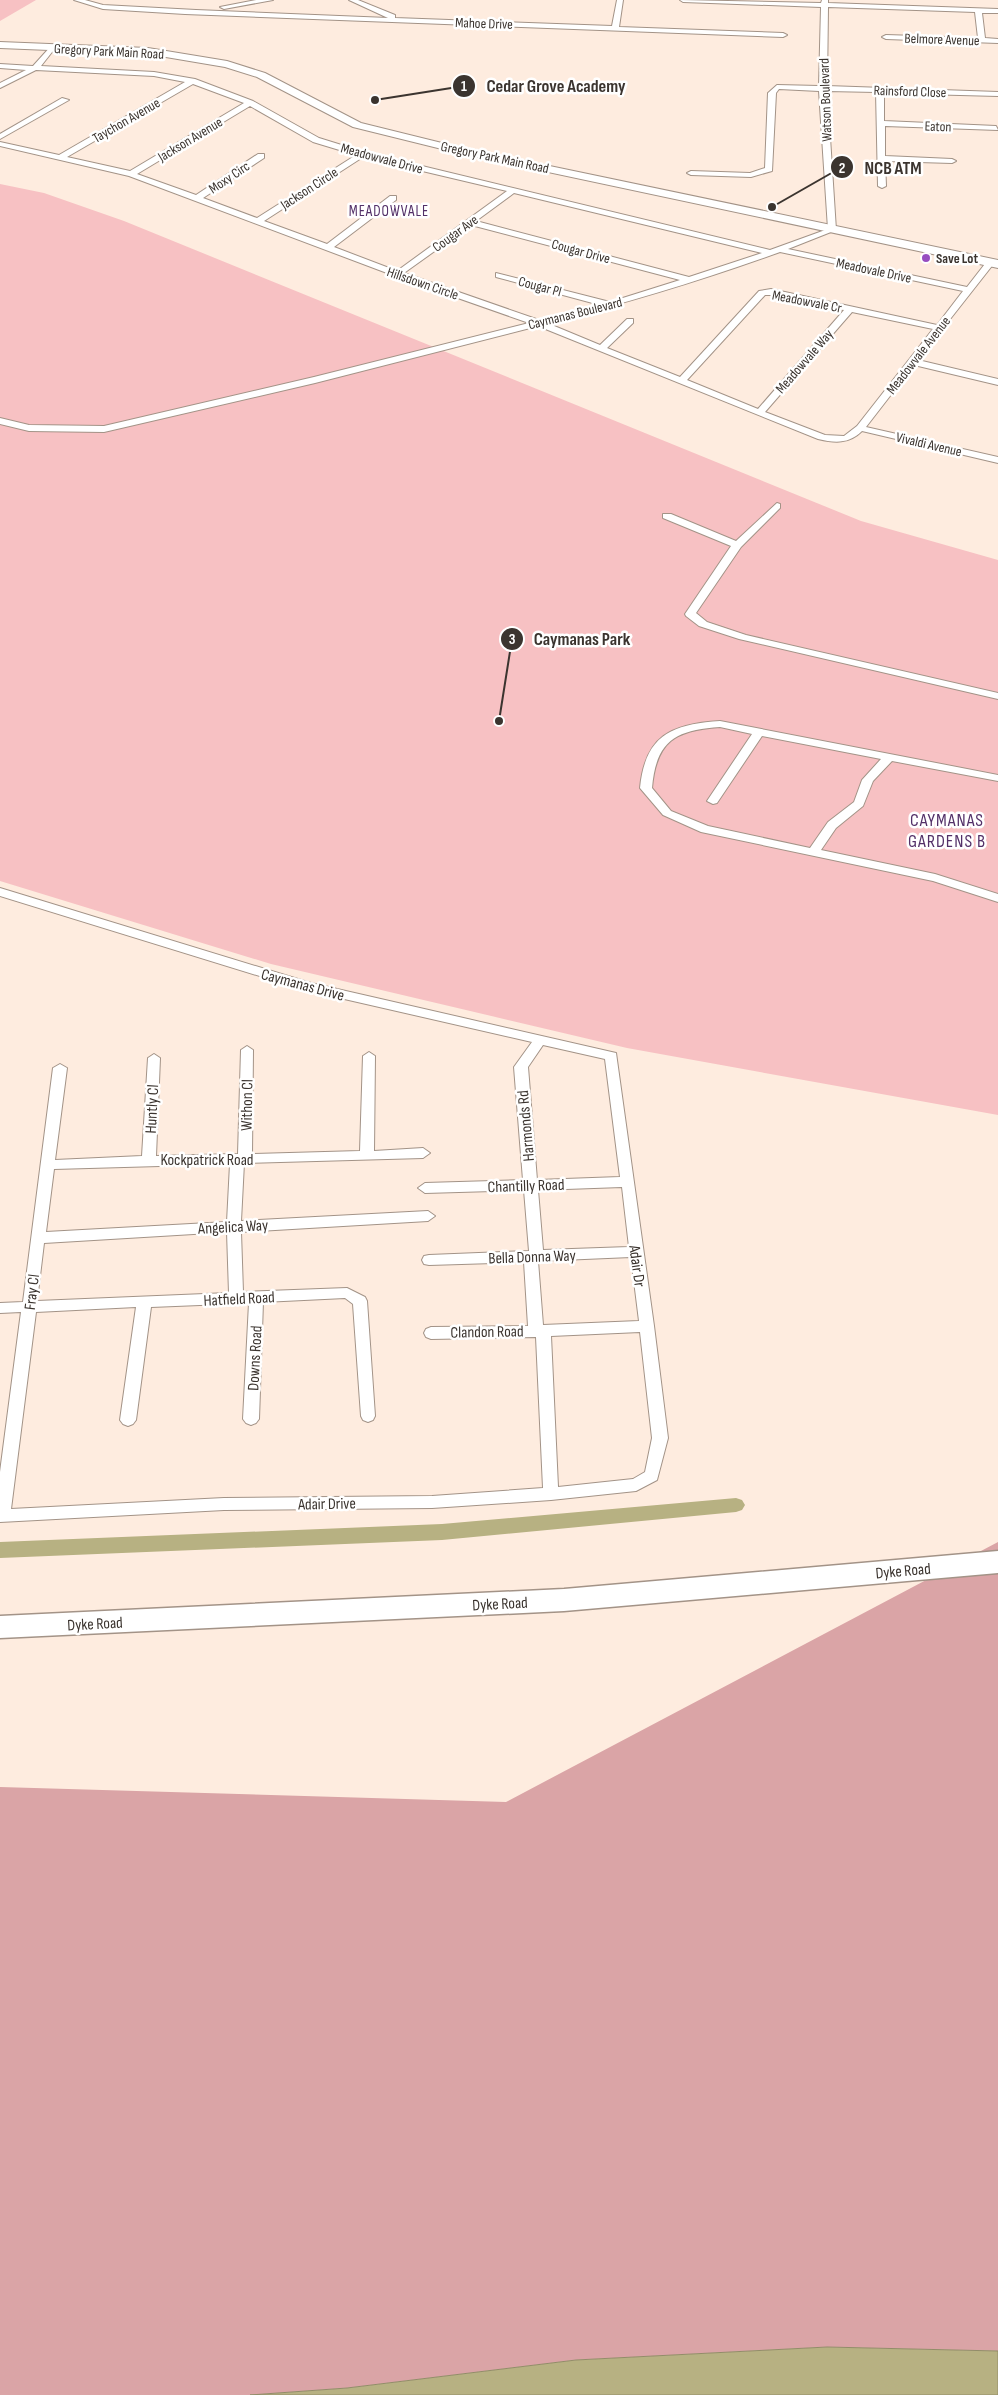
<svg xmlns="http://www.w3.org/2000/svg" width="998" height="2395" font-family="'Sofia Sans Condensed',sans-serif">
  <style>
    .green { fill: #f7c1c3 }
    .forest { fill: #daa4a6 }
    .water { fill: #b7b182; stroke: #928c69 }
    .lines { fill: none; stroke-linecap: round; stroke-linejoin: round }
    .canal { fill: #b7b182; fill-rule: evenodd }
    .street-casing { stroke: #a39387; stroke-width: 2 }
    .secondary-casing { stroke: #a39387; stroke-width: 2 }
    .primary-casing { stroke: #a39387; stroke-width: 3 }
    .street { fill: #fff; fill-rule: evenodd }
    .secondary { fill: #fff; fill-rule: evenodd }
    .primary { fill: #fff; fill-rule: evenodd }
    .poi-dot { fill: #974ec0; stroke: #fff; stroke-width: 2 }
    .labels { text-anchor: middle; stroke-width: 5; stroke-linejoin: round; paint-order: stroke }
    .far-street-label { font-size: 14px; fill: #3b342f; stroke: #fff }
    .far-poi-label { font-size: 14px; font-weight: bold; fill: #3b342f; stroke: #fff; text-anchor: start }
    .far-neighbourhood-label { font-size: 15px; letter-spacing: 1px; fill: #533068; stroke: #fff }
    .street-label { font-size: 16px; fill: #3b342f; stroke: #fff }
    .neighbourhood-label { font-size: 18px; letter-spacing: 1px; fill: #533068; stroke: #fff }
    .leader { fill: none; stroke: #3b342f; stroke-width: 2 }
    .callout-dot { fill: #3b342f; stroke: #fff; stroke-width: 2 }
    .mark-label { font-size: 15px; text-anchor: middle; font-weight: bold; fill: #fff }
    .callout-label { font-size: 18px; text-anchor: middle; font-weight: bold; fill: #3b342f; stroke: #fff; stroke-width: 5; stroke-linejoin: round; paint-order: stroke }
  </style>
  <rect width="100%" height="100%" fill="#feecdf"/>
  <!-- green -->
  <g class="green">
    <polygon points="0,0 36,0 0,21"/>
    <polygon points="0,184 44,193 124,221 861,521 998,560 998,1115 627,1048 271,964 0,881"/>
  </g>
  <!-- forest -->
  <polygon class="forest" points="998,1542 998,2351 827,2347 576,2360 347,2388 250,2395 0,2395 0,1787 506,1802"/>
  <!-- water -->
  <polygon class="water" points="827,2347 998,2351 998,2395 250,2395 347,2388 576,2360"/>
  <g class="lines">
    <!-- canal -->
    <polygon class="canal" points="736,1498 742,1500 745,1505 742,1510 736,1512 442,1540 0,1558 0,1542 442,1524"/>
    <!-- street casing -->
    <g class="street-casing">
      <g id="street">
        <polygon points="74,0 85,0 103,5 196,10 388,18 349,0 358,0 395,15 395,18 612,26 617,0 623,0 619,27 783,33 787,35 783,37 185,14 103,9"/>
        <polygon points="256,0 273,0 224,9 220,7"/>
        <path d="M680,0L821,3L822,0H828V3L998,9V13H982L985,38L998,39V43L886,39L882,37L886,35L978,38L975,12L828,7L827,86L998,92V96L884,93V121L996,126L998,130L885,126V156L952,159L956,161L952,163L885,161L886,186L882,188L878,186L876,92L827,91L836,230L788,249L967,287L988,260H994L995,262L918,360L998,379V385L914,365L866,427L998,457V463L862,431C849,444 835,443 818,439L538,326L315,383L104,432L29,431L0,424V418L29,425L104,426L314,377L529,323L395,276L129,176L0,146V142L59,155L185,82L154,76L36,70L0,88V83L26,70L0,68V64L33,66L52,45L56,47L41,66L154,72L195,79L253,101L319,138L364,152L770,250L828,229L819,91L779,89L776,93L772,171L751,177L691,175L687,173L691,171L750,173L765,168L768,93L777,85L819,86L821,7L683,2ZM193,84L244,103L130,171L67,157ZM250,106L313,142L356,155L257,218L203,198L264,158V154H258L196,195L137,174ZM363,157L507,191L397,271L334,247L396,200V196H390L327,244L264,221ZM514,193L762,253L689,277L476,221ZM471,225L680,280L610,302L496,273V277L600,305L539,320L404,273ZM780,252L963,291L937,325L771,289L759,291L680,377L607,348L633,323V319H627L600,345L547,323C626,303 703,280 780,252ZM765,295H771L844,310L758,409L687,380ZM852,312L933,329L857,426L844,436L825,435L765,412Z"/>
        <polygon points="62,98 69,100 0,139 0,134"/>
        <polygon points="777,503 780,504 780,508 741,547 696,613 707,622 746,635 998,693 998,699 739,639 699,626 686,616 685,614 731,546 663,518 663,514 671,514 736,541"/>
        <path d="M720,721L998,775V781L892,761L873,781L863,806L836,828L821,850L935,874L998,894V902L933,881L701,832L663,815L640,788C645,736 671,724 720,721ZM720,727L752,734L707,801L713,804L717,803L762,736L881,759L862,780L854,802L828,822L810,848L708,826L671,811L652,788C656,741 675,730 720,727Z"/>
        <path d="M0,888L311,983L616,1053L654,1326L668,1438L657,1480L636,1491L551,1500L432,1508L224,1510L0,1522V1472L21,1312L0,1313V1303L23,1302L53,1068L60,1064L67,1068L55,1160L142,1156L148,1058L154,1054L160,1058L156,1156L238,1154L241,1050L247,1046L253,1050L252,1154L360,1151L363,1056L369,1052L375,1056L374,1151L423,1148L430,1153L423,1158L244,1163L241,1221L428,1211L435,1216L428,1221L241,1232L243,1292L347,1288L365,1297L367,1301L375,1416L373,1420L368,1422L363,1420L361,1416L353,1304L345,1298L263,1302L259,1419L256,1423L251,1425L246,1423L243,1419L249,1303L151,1307L136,1420L133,1424L128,1426L123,1424L120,1420L136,1307L36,1312L11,1509L224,1498L432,1496L543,1488L536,1337L431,1339L426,1337L424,1333L426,1329L431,1327L528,1326L524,1262L429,1265L424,1264L422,1260L424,1256L429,1255L529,1251L524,1190L425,1193L418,1188L425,1183L523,1180L514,1067L532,1042L305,990L0,896ZM543,1045L605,1059L620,1177L537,1180L528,1067ZM230,1164L227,1222L46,1232L54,1169ZM622,1187L629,1247L543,1250L538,1190ZM227,1232L229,1293L37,1301L44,1243ZM631,1257L639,1321L543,1325L538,1261ZM640,1332L652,1438L645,1472L633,1479L558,1487L551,1336Z"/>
      </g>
    </g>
    <!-- secondary casing -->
    <g class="secondary-casing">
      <polygon id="secondary" points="0,42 148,48 227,61 265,73 361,123 450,145 998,260 998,268 450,151 353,127 257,77 225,67 148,54 0,48"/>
    </g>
    <!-- primary casing -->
    <g class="primary-casing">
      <polygon id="primary" points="998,1551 998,1573 564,1611 0,1638 0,1616 564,1589"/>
    </g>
    <!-- street -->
    <use href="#street" class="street"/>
    <!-- secondary -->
    <use href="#secondary" class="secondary"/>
    <!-- primary -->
    <use href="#primary" class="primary"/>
  </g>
  <!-- markers -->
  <circle class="poi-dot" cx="926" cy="258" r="5"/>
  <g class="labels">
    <!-- far-street labels -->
    <g class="far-street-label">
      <text transform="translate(484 23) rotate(2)" y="5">Mahoe Drive</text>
      <text transform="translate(942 39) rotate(2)" y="5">Belmore Avenue</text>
      <text transform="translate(109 51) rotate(3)" y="5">Gregory Park Main Road</text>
      <text transform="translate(910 91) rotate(2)" y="5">Rainsford Close</text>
      <text transform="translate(825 100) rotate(-92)" y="5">Watson Boulevard</text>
      <text transform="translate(126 120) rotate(-30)" y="5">Taychon Avenue</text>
      <text transform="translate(938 126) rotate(2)" y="5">Eaton</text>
      <text transform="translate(190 139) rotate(-31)" y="5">Jackson Avenue</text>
      <text transform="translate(495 157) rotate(12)" y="5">Gregory Park Main Road</text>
      <text transform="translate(382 158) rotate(15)" y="5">Meadowvale Drive</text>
      <text transform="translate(229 177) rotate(-34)" y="5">Moxy Circ</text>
      <text transform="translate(309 188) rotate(-33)" y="5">Jackson Circle</text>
      <text transform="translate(455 233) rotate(-36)" y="5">Cougar Ave</text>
      <text transform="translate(581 251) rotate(15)" y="5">Cougar Drive</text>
      <text transform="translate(874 270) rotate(12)" y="5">Meadovale Drive</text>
      <text transform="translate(423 283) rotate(19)" y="5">Hillsdown Circle</text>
      <text transform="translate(540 286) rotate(15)" y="5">Cougar Pl</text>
      <text transform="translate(807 301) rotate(11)" y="5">Meadowvale Cr</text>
      <text transform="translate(575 313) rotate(-14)" y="5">Caymanas Boulevard</text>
      <text transform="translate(918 355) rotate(-52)" y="5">Meadowvale Avenue</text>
      <text transform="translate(804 361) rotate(-49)" y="5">Meadowvale Way</text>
      <text transform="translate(929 444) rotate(13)" y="5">Vivaldi Avenue</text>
    </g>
    <!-- far-poi labels -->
    <g class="far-poi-label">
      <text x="936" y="263">Save Lot</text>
    </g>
    <!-- far-neighbourhood labels -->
    <g class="far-neighbourhood-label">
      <text x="389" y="216">MEADOWVALE</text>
    </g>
    <!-- street labels -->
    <g class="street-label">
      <text transform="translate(303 984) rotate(15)" y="6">Caymanas Drive</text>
      <text transform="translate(246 1105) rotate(-89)" y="6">Withon Cl</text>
      <text transform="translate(151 1109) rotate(-87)" y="6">Huntly Cl</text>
      <text transform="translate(525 1126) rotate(-95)" y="6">Harmonds Rd</text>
      <text x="207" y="1165">Kockpatrick Road</text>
      <text transform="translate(526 1185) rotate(-2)" y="6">Chantilly Road</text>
      <text transform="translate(233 1226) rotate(-3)" y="6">Angelica Way</text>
      <text transform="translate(532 1256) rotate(-2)" y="6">Bella Donna Way</text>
      <text transform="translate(638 1266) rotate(82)" y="6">Adair Dr</text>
      <text transform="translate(31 1292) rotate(-83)" y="6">Fray Cl</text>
      <text transform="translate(239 1298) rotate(-3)" y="6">Hatfield Road</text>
      <text transform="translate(487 1331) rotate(-1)" y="6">Clandon Road</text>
      <text transform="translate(254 1358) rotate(-87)" y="6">Downs Road</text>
      <text transform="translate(327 1503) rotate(-1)" y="6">Adair Drive</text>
      <text transform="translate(903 1570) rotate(-5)" y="6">Dyke Road</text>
      <text transform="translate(500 1603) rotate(-3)" y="6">Dyke Road</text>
      <text transform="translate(95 1623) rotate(-3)" y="6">Dyke Road</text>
    </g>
    <!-- neighbourhood labels -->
    <g class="neighbourhood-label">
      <text x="947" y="826">CAYMANAS<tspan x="947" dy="21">GARDENS B</tspan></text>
    </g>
  </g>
  <!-- callouts -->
  <path class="leader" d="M375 100L464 86M772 207L842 167M499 721L512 639"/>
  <g class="callout-dot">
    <circle cx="375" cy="100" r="5"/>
    <circle cx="772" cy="207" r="5"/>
    <circle cx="499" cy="721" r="5"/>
    <circle cx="464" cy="86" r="12"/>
    <circle cx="842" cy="167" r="12"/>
    <circle cx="512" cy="639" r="12"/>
  </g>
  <g class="mark-label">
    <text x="464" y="91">1</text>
    <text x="842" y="173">2</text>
    <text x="512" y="644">3</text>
  </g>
  <g class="callout-label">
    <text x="556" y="92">Cedar Grove Academy</text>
    <text x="893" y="174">NCB ATM</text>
    <text x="582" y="645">Caymanas Park</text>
  </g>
</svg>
